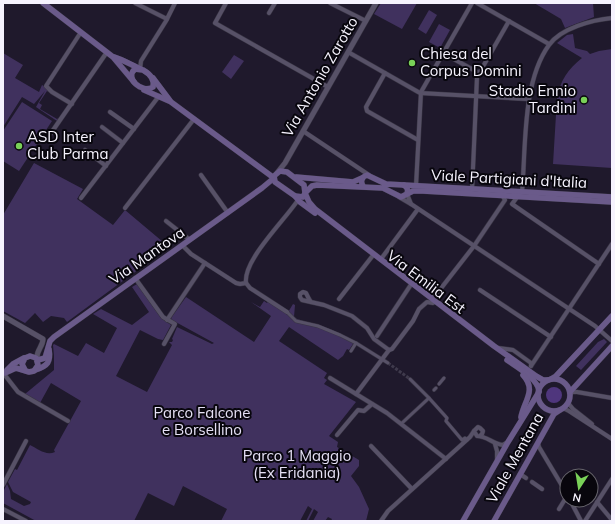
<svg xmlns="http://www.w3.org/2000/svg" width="615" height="524" font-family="Mulish,sans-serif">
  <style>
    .green { fill: #40315e }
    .water { fill: #4f367d }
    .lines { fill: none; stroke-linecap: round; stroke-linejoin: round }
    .pedestrian-tunnel { stroke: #3f3a4c; stroke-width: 3; stroke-dasharray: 3 1.5; stroke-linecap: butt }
    .pedestrian-casing { stroke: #383443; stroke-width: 4 }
    .minor-casing { stroke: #383443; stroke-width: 5 }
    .tertiary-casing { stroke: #383443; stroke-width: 6 }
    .secondary-casing { stroke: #383443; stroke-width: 6 }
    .pedestrian { stroke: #575167; stroke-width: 3 }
    .minor { stroke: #575167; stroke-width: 4 }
    .tertiary { stroke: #575167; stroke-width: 5 }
    .secondary { stroke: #6a5a8a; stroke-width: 5.5 }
    .poi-dot { fill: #79d158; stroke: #08060d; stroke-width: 1.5 }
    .labels { text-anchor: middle; stroke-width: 4; stroke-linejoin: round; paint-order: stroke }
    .poi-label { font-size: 15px; fill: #f6f3fe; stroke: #08060d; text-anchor: start }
    .street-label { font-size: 15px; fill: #f6f3fe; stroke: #08060d }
    .park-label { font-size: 15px; fill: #e5e0f5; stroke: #08060d }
  </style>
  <rect width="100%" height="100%" fill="#1f192c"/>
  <!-- green -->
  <g class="green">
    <polygon points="381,3 417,3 402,29 374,14"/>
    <polygon points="534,3 593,3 594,17 565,28 561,19"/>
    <polygon points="429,10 437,15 426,34 418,29"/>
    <polygon points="439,24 450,30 440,48 429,42"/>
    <path d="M573,34L575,48L587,51L590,54L599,51L612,49V168L553,164L557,98C560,81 568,69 582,58L557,43L567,35Z"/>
    <polygon points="3,53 23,65 15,78 39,92 42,85 48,89 50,93 47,91 39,103 42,105 40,109 57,119 60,117 57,121 36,107 45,91 34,104 22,97 3,127"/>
    <polygon points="234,55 244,61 231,79 222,72"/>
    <polygon points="22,102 52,121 19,171 3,161 3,131"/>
    <polygon points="34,163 83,189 77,199 113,225 125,210 169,247 67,322 64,318 51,316 43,322 35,313 25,323 3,311 3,215"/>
    <path d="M137,284L161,318L171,325L163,340L158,339L140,330L116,376L147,392L172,345L169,342H172L173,340L172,339L177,327L212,344L214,343L172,320L171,318L186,297L254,342L271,316L251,302L260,307L264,301L267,303L268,301L287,314L293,304L295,305L294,317L297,319L330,329L355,341L349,350L347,349L343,356L338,360L289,327L279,341L327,373L324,378L327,380L324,384L356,402L329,436L338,442L337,447L359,460V466L351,476L359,487L369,509L366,521H336L334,520L331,521L332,519L328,517L325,521H313L318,512L314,509L308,521H306L312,509L308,506L300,521H221L227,509L183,486L174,506L148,493L134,521H36L3,503V492L7,484L10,491L11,499L24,506L30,504L31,502L13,492L8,482L15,469L17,470L30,445C38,449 46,456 55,452L54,450L81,401L51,383L40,403L25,394L54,370V356L53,345L54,344L78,356L86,343L104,353L117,328L93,314L101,309L132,325L149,312L132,287Z"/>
    <polygon points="604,339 607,342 581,370 576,366 598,342"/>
  </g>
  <!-- water -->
  <circle class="water" cx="554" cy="395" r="8"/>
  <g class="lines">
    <!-- pedestrian-tunnel -->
    <polyline class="pedestrian-tunnel" points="388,363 410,379"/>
    <!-- pedestrian casing -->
    <g class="pedestrian-casing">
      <g id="pedestrian">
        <polyline points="287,312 296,321 318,326 340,335 356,343 388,363"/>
        <polyline points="351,351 356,343"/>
        <polyline points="410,379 429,398 447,418 446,421 462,440 465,438 467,440"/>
        <polyline points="439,384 444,378"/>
        <polyline points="434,390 436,388"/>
        <polyline points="402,423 429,398"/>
      </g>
    </g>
    <!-- minor casing -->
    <g class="minor-casing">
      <g id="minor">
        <polyline points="135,3 167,19"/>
        <polyline points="226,3 215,23 328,87"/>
        <polyline points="330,3 366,21"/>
        <polyline points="477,3 549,44"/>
        <polyline points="269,13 275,3"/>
        <polyline points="348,52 420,93 528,99"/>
        <polyline points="443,53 479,73"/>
        <polyline points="140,69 141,61 166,21 175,3"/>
        <polyline points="385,73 366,107 367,111 418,140"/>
        <polyline points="72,104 52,92 46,86 81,32"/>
        <polyline points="110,112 134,129"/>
        <polyline points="102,127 123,143"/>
        <polyline points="303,131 369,175"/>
        <polyline points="49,136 107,52"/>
        <polyline points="85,150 106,166"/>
        <polyline points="201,175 228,213"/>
        <polyline points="416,186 421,92 472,3"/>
        <polyline points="472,191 477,77 509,21"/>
        <path d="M522,192C526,148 522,82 549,45C561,28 592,20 612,18"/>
        <polyline points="518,196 512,204 599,264"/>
        <polyline points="399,197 411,204 407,194"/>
        <polyline points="81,198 159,96"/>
        <polyline points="411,204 595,326 612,341"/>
        <polyline points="125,208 194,119"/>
        <polyline points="166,221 190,240"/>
        <polyline points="182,245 191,254 236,283 240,284 246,283"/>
        <polyline points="381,259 418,209"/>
        <polyline points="135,278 163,317 175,324 164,344"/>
        <path d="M246,283C243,260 285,220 298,200"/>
        <polyline points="246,283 250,288 287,312"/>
        <polyline points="480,290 551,337"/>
        <polyline points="430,297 435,296 474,246 505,200 502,195"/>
        <polyline points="339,299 374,254"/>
        <polyline points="311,302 309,299 306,293 303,292 300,294 300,297 302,300 324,305 352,316 367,328 374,339 389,350"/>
        <polyline points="167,320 205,263"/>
        <polyline points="377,336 412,283"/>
        <polyline points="498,348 513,350 531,363 531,366"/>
        <polyline points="531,366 612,244"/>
        <polyline points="4,374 18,392 68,421"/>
        <polyline points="330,378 387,413 446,459"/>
        <polyline points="356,394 389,350 392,349 413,321 419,309 427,302 433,303"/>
        <polyline points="570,395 572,392 577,392 612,398"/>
        <polyline points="568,403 573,409 592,424"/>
        <polyline points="563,408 569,411 612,439"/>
        <polyline points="337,435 358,410 364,411 372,404"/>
        <path d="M480,436L482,434L483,431L480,428L478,427L474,431L477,436C487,436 493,444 503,445L506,443"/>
        <polyline points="538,443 539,447 567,494"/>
        <polyline points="495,444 497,451 497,460"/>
        <polyline points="371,446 412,489"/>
        <polyline points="520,474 526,478"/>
        <polyline points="532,482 542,489"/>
        <polyline points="3,485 26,441"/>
        <polyline points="570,500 581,521"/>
        <polyline points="597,502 612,520"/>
        <polyline points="3,509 26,521"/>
        <polyline points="559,509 567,496"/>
        <polyline points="381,521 388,511 470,437 474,431"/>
        <polyline points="585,521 612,479"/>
      </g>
    </g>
    <!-- tertiary casing -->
    <g class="tertiary-casing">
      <g id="tertiary">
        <polyline points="277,173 285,163 376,3"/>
        <path d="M3,316L43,339C43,347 36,350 37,359"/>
      </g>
    </g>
    <!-- secondary casing -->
    <g class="secondary-casing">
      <g id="secondary">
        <polyline points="43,3 113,57 134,82"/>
        <path d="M114,57C124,60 133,66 143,70C150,74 155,79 153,87C142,94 124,78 135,69L143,70"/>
        <polyline points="144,90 169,101"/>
        <polygon points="280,171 287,172 304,185 305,193 303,197 295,196 275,182 274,176"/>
        <polyline points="296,177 353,182 362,178"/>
        <polyline points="404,185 612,197"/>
        <path d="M364,187C360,183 361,177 367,175L386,184L404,185C408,188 408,190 407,194L401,197L383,188L317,185L312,186L305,193L309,202L315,209L494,346L536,376L543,380H548"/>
        <polyline points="407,194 413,191 423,191 612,202"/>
        <polyline points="295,196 300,202 315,213"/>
        <polyline points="38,360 45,358 50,341 54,337 262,188 274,178 171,102 153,78"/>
        <path d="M507,360C517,367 538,379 539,391"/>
        <polyline points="7,370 13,364 24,358"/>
        <path d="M35,370C48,366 51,362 49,349"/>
        <polyline points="5,373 16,368 29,372 34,371 38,365 36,358 30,356 25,358 22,364 25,370"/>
        <polyline points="551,379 556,376 612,316"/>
        <circle cx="554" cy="395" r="16"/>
        <polyline points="570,392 612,346"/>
        <path d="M521,417C524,401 537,390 523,375"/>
        <polyline points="463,521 508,442 539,392"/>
        <polyline points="494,521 554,414 560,410"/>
      </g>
    </g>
    <!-- pedestrian -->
    <use href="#pedestrian" class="pedestrian"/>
    <!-- minor -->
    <use href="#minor" class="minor"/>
    <!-- tertiary -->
    <use href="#tertiary" class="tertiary"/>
    <!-- secondary -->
    <use href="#secondary" class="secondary"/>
  </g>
  <!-- markers -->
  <g class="poi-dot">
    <circle cx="412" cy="63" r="4"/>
    <circle cx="584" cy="100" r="4"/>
    <circle cx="19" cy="146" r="4"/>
  </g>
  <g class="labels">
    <!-- poi labels -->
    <g class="poi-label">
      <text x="420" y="59">Chiesa del<tspan x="420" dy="17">Corpus Domini</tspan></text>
      <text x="576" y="96" text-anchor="end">Stadio Ennio<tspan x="576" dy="17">Tardini</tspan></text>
      <text x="27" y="142">ASD Inter<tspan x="27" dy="17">Club Parma</tspan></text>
    </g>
    <!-- street labels -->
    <g class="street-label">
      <text transform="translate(320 77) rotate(-60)" y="5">Via Antonio Zarotto</text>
      <text transform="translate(509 179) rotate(3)" y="5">Viale Partigiani d'Italia</text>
      <text transform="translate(147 256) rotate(-35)" y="5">Via Mantova</text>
      <text transform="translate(426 282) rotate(37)" y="5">Via Emilia Est</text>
      <text transform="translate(515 458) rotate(-61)" y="5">Viale Mentana</text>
    </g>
    <!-- park labels -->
    <g class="park-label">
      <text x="202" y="418">Parco Falcone<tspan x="202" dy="17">e Borsellino</tspan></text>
      <text x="297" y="461">Parco 1 Maggio<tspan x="297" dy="17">(Ex Eridania)</tspan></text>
    </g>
  </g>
  <!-- border -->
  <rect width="615" height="524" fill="none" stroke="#f6f3fe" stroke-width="8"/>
  <!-- north arrow -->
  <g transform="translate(579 488) rotate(192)"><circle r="19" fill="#08060d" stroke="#67656d"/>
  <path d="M0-3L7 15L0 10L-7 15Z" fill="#79d158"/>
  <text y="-6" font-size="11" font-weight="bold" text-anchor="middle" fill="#f6f3fe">N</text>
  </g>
</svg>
